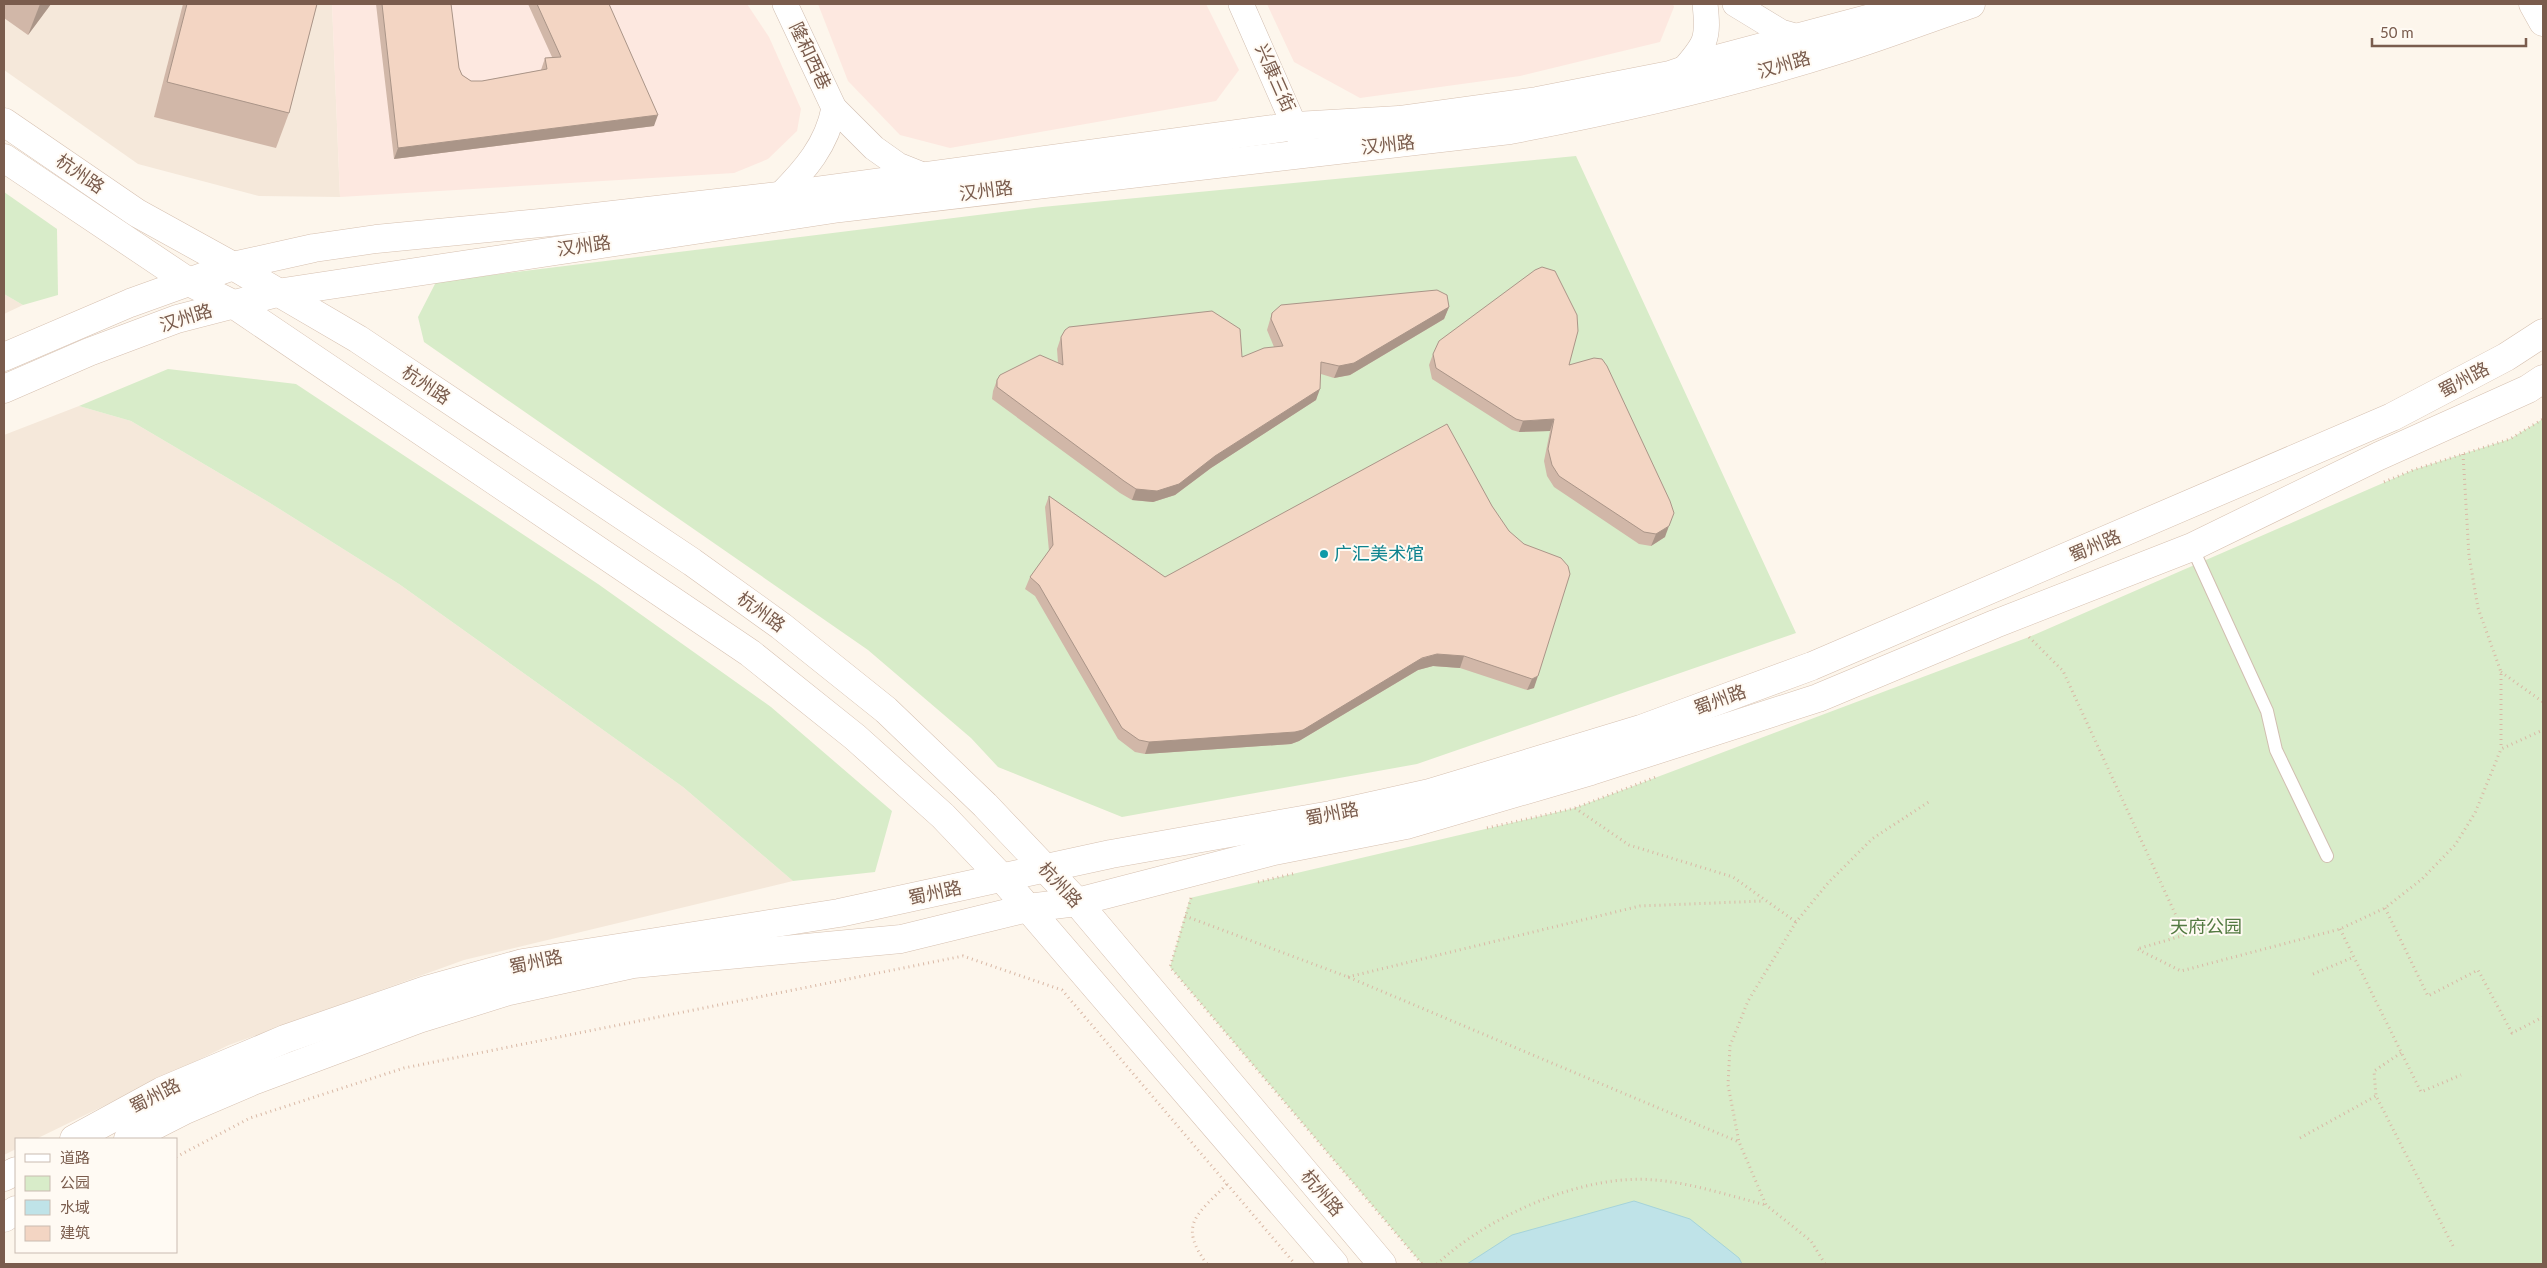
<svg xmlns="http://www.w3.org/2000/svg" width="2547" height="1268" font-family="Lato,'Noto Sans SC',sans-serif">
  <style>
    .residential { fill: #f5e8da }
    .commercial { fill: #fde8e0 }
    .green { fill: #d8ecc9 }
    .water { fill: #bfe3e8; stroke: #a5d3da }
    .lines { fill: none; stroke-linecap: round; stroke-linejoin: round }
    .service-casing { stroke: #d1beb0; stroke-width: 14 }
    .minor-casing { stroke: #d1beb0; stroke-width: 26 }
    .secondary-casing { stroke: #d6c0b0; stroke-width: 29 }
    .path { stroke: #d9b8a5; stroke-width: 3; stroke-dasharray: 1 4; stroke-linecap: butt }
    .service { stroke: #fff; stroke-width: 12 }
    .minor { stroke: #fff; stroke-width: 25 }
    .secondary { stroke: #fff; stroke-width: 28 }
    .wall { fill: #d1b7a8 }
    .shaded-wall { fill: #aa9588 }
    .building { fill: #f3d5c3; stroke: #aa9588 }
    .culture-dot { fill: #0f9aa8; stroke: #fffaf3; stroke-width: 2 }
    .labels { text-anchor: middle; stroke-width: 4; stroke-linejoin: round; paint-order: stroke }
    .street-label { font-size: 18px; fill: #7a5c4d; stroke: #fffaf3 }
    .culture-label { font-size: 18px; fill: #0d838f; stroke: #fffaf3; text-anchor: start }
    .park-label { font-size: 18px; fill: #537a41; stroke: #fffaf3 }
  </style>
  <rect width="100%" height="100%" fill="#fdf6ec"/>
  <!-- residential -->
  <g class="residential">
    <polygon points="4,4 332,4 340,197 259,196 138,164 4,70"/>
    <polygon points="4,294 23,305 4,314"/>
    <polygon points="79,406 131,421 270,503 399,584 683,787 793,881 464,960 229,1045 36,1139 16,1139 16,1149 4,1155 4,435"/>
  </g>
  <!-- commercial -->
  <g class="commercial">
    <polygon points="332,4 747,4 769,37 801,109 797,131 768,159 734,173 340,197"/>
    <polygon points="818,4 1206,4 1239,70 1216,101 950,148 900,135 848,81"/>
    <polygon points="1267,4 1673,4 1674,7 1660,42 1520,76 1360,98 1294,62"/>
  </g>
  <!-- green -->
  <g class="green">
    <polygon points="1576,156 1796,633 1417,764 1122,817 998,767 971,738 868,650 424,342 418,317 436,282 1042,207"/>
    <polygon points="4,192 57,229 58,295 23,305 4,294"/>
    <polygon points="168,369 296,384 598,584 771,707 892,811 875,872 793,881 683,787 399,584 270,503 131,421 79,406"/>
    <polygon points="2543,419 2543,1264 1422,1264 1170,967 1190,898 1575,808 2029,637 2413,470 2510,439"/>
  </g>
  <!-- water -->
  <polygon class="water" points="1634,1201 1690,1219 1739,1258 1742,1264 1467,1264 1512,1235"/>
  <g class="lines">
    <!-- service casing -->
    <g class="service-casing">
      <polyline id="service" points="2192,547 2267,711 2276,750 2327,856"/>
    </g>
    <!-- minor casing -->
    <g class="minor-casing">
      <g id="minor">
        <polyline points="785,4 834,108"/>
        <polyline points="1241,4 1302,143"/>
        <polyline points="1735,4 1781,32 1802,38"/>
        <path d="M1683,70C1706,44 1709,39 1705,4"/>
        <path d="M779,196C805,170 827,145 834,108L874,148L898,165L928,177"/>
      </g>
    </g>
    <!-- secondary casing -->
    <g class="secondary-casing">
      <g id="secondary">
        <polyline points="2533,4 2543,22"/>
        <polyline points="4,122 137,213 233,266 358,339 692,562 781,626 886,710 985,805 1077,902 1382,1264"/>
        <polyline points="4,158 189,282 233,304 750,653 855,737 943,816 1003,879 1334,1264"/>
        <polyline points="4,357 130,303 233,266 314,248 376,239 551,222 779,196 1296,126 1399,120 1537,101 1670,75 1717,59 1886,14 1912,4"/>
        <path d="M4,389L89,352L177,319L277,293L840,208L1510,130C1620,109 1731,84 1838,50C1883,36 1927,19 1971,4"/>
        <polyline points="74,1139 162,1091 285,1039 426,990 523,963 839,913 1111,854 1331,815 1430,793 1641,729 1812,666 2392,417 2506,357 2543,333"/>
        <polyline points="128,1139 183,1111 253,1081 419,1019 509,991 633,964 901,939 1028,908 1077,902 1274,851 1406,825 1591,771 1818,698 1995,624 2192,547 2379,456 2528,389 2543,379"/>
        <polyline points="4,1177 16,1171"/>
        <polyline points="4,1218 16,1210"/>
      </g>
    </g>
    <!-- path -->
    <g class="path">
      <polyline points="2463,454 2469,556 2478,608 2501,672 2501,749"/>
      <polyline points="2384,482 2413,470 2510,439 2543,419"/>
      <polyline points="2029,637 2063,671 2185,935 2137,949 2181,971 2340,929 2385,908 2422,879 2455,845 2475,813 2501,749 2543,730"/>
      <polyline points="2501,672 2543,702"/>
      <polyline points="1575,808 1629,845 1733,877 1796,922"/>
      <polyline points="1487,828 1575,808 1656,777"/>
      <polyline points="1258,882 1296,873"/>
      <polyline points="1191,898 1170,967 1422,1264"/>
      <polyline points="2385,908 2428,996 2478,970 2512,1033 2543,1017"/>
      <polyline points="1185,916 1348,977 1739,1142"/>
      <polyline points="2340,929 2421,1092 2461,1075"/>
      <polyline points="2313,974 2354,957"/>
      <polyline points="1348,977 1640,906 1763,901"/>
      <polyline points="2401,1053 2374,1071 2376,1096 2454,1248"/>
      <polyline points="2300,1138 2376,1096"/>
      <polyline points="176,1157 250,1118 404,1068 963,956 1062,990 1295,1264"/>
      <path d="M1207,1264C1177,1224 1198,1214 1227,1184"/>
      <path d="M1437,1264C1488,1216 1584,1173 1655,1180C1692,1183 1730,1196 1766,1205"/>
      <polyline points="1825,1264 1811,1241 1766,1205 1739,1142 1728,1085 1730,1046 1748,1001 1796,922 1828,883 1872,839 1930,801"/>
    </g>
    <!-- service -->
    <use href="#service" class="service"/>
    <!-- minor -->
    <use href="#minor" class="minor"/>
    <!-- secondary -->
    <use href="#secondary" class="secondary"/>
  </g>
  <!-- wall -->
  <g class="wall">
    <polygon points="4,4 51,4 28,35 4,18"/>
    <polygon points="183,4 317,4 289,113 276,148 154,117"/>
    <polygon points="376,4 451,4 459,68 462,75 471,81 482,81 541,70 545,58 552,57 528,4 609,4 654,126 394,159"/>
    <polygon points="1449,307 1444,319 1350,375 1334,378 1321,374 1316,400 1211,468 1175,495 1153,502 1132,500 1120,493 992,399 993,391 997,380 1058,363 1057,349 1061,337 1242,357 1274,347 1267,330 1272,313"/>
    <polygon points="1433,354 1569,365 1665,537 1651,546 1639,544 1554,487 1547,476 1544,461 1550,431 1519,432 1512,430 1432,379 1429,365"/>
    <polygon points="1049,496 1165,577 1492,506 1534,688 1527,690 1460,668 1433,666 1418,670 1299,741 1291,744 1145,754 1135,752 1118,739 1035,596 1025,589 1030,577 1049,551 1045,507"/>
  </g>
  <!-- shaded-wall -->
  <g class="shaded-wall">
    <polygon points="40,4 51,4 28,35"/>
    <polygon points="658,115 654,126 394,159 398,148"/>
    <polygon points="1449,307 1444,319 1350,375 1334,378 1339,366"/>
    <polygon points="1320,389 1316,400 1211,468 1175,495 1153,502 1132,500 1136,489"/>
    <polygon points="1554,419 1550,431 1519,432 1523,421"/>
    <polygon points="1669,526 1665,537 1651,546 1656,534"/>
    <polygon points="1437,654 1464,656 1460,668 1433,666 1418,670 1299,741 1291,744 1145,754 1149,742"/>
    <polygon points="1538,676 1534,688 1527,690 1532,679"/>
  </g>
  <!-- building -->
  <g class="building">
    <polygon points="187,4 317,4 289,113 167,82"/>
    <polygon points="382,4 451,4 459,68 462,75 471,81 482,81 547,69 545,58 561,57 537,4 609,4 658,115 398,148"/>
    <polygon points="1542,267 1555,271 1577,315 1578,331 1569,365 1594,358 1602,359 1607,366 1670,501 1674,513 1669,526 1656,534 1644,532 1559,476 1552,465 1548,449 1554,419 1523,421 1516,419 1436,368 1433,354 1439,341 1535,270"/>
    <polygon points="1437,290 1447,295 1449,307 1354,363 1339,366 1321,362 1320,389 1215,456 1179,484 1157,491 1136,489 1124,481 997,387 997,380 1000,375 1040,355 1063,365 1061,337 1065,330 1069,327 1212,311 1240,329 1242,357 1264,348 1283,346 1271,319 1272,313 1281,305"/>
    <polygon points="1447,424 1492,506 1509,531 1524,544 1561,558 1568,566 1570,574 1538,676 1532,679 1464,656 1437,654 1422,658 1303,730 1295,732 1149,742 1139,740 1122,728 1039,585 1030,577 1053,545 1049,496 1165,577"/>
  </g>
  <!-- markers -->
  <circle class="culture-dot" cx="1324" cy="554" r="5"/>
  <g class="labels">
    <!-- street labels -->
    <g class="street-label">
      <text transform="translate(810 56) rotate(65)" y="6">隆和西巷</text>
      <text transform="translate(1784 65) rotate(-16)" y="6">汉州路</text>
      <text transform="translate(1275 78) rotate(66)" y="6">兴康三街</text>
      <text transform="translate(1388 145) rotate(-6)" y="6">汉州路</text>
      <text transform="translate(80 174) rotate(35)" y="6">杭州路</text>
      <text transform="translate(986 191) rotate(-7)" y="6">汉州路</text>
      <text transform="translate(584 246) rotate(-8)" y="6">汉州路</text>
      <text transform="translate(186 318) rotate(-17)" y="6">汉州路</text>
      <text transform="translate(2464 380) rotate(-28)" y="6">蜀州路</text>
      <text transform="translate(426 385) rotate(34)" y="6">杭州路</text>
      <text transform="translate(2095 546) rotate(-23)" y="6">蜀州路</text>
      <text transform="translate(761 612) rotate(36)" y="6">杭州路</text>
      <text transform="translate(1720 700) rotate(-20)" y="6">蜀州路</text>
      <text transform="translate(1332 814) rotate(-11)" y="6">蜀州路</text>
      <text transform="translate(1060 885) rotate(47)" y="6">杭州路</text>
      <text transform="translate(935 893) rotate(-12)" y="6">蜀州路</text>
      <text transform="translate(536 962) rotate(-12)" y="6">蜀州路</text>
      <text transform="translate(155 1096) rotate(-27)" y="6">蜀州路</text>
      <text transform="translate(1322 1193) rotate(50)" y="6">杭州路</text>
    </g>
    <!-- culture labels -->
    <g class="culture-label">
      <text x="1334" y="560">广汇美术馆</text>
    </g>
    <!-- park labels -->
    <g class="park-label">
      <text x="2206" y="933">天府公园</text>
    </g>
  </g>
  <!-- border -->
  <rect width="2547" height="1268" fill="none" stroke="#7a5c4d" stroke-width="10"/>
  <!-- legend -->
  <rect x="15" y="1138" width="162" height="115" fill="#fffaf3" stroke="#cabbb1"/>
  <rect x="25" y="1154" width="25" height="8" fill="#ffffff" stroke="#cabbb1"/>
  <text x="60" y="1163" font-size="15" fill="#7a5c4d">道路</text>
  <rect x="25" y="1176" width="25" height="15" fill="#d8ecc9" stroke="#cabbb1"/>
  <text x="60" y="1188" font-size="15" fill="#7a5c4d">公园</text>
  <rect x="25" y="1200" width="25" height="15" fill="#bfe3e8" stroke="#cabbb1"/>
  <text x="60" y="1213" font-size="15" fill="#7a5c4d">水域</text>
  <rect x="25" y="1226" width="25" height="15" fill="#f3d5c3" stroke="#cabbb1"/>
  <text x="60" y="1238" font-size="15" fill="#7a5c4d">建筑</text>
  <!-- scale -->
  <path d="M2372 38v8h154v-8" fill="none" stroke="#7a5c4d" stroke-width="2.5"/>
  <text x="2380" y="38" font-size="15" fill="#7a5c4d" stroke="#fffaf3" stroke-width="4" paint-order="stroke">50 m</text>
</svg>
